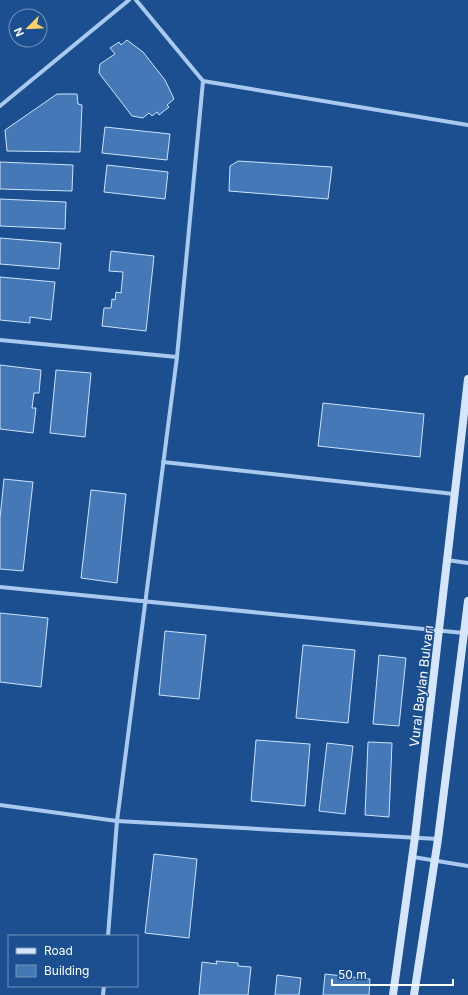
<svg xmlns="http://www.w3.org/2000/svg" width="468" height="995" font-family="Inter,sans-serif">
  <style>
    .building { fill: #4478b7; stroke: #cfe3fa }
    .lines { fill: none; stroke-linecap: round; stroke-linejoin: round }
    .minor { stroke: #a9c9ee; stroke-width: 4 }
    .secondary { stroke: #d6e6fa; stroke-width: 8 }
    .labels { text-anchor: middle; stroke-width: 3; stroke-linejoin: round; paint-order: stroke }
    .street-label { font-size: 13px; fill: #fff; stroke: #1b4f8f }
  </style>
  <rect width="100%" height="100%" fill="#1b4f8f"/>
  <!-- building -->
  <g class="building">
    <polygon points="127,40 143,52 165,80 174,99 167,105 169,107 159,115 157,112 152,116 149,113 143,118 132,116 99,73 100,64 115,54 110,48 119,42 121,45"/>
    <polygon points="57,94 77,94 78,104 82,105 80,152 7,151 5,130"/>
    <polygon points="105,127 170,134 167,160 102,153"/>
    <polygon points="238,161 332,167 328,199 229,191 230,166"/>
    <polygon points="0,162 73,165 72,191 0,189"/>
    <polygon points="107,165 168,172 165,199 104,192"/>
    <polygon points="0,199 66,202 65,229 0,226"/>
    <polygon points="0,238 61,243 59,269 0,264"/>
    <polygon points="111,251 154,256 146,331 102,326 104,308 111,308 112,299 115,300 116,292 121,293 123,272 109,271"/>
    <polygon points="0,277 55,282 51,320 30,317 30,323 0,320"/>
    <polygon points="0,365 41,370 39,393 34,393 32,408 36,408 33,433 0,429"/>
    <polygon points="56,370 91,373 85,437 50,433"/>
    <polygon points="323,403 424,414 420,457 318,446"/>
    <polygon points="4,479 33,482 23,571 0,569 0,518"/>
    <polygon points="91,490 126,494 117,583 81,578"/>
    <polygon points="0,613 48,618 41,687 0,682"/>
    <polygon points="165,631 206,635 199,699 159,695"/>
    <polygon points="303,645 355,650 348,723 296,718"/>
    <polygon points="379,655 406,658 399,726 373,724"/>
    <polygon points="256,740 310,744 305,806 251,801"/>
    <polygon points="368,742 392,743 389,817 365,815"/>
    <polygon points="327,743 353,746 345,814 319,811"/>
    <polygon points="154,854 197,859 189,938 145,933"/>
    <polygon points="216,961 238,963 238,966 251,967 248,995 199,995 202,962 217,964"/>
    <polygon points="325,974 370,979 369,995 323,995"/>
    <polygon points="277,975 301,978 299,995 275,995"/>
  </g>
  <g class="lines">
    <!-- minor -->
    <g class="minor">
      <polyline points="203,81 468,125"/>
      <polyline points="0,106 129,0"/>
      <polyline points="0,340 177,357"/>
      <polyline points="163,462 454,494"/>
      <polyline points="447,560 468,563"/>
      <polyline points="0,587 464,633"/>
      <polyline points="0,805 117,821 438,839"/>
      <polyline points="413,857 468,866"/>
      <polyline points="108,936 117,821 177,357 203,81 136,0"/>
      <polyline points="103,995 104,986"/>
    </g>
    <!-- secondary -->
    <g class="secondary">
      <polyline points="393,995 415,837 468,379"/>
      <polyline points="414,995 438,839 468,601"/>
    </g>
  </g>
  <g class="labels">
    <!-- street labels -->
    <g class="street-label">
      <text transform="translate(421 686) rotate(-83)" y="5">Vural Baylan Bulvarı</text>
    </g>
  </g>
  <!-- legend -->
  <rect x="8" y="935" width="130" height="52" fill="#1b4f8f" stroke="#7695bc"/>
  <rect x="16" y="948" width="20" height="6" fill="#d6e6fa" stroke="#7695bc"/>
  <text x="44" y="955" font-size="12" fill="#ffffff">Road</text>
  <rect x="16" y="965" width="20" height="12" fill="#4478b7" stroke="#7695bc"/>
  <text x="44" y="975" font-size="12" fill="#ffffff">Building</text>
  <!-- north arrow -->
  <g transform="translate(28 28) rotate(246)"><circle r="19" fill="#1b4f8f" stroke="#7695bc"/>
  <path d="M0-3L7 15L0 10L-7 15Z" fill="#ffd166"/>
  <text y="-6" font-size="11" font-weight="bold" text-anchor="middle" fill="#ffffff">N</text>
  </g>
  <!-- scale -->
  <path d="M332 979v6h121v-6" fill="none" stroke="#ffffff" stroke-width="2"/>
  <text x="338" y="979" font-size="12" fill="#ffffff" stroke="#1b4f8f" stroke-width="3" paint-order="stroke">50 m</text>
</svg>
